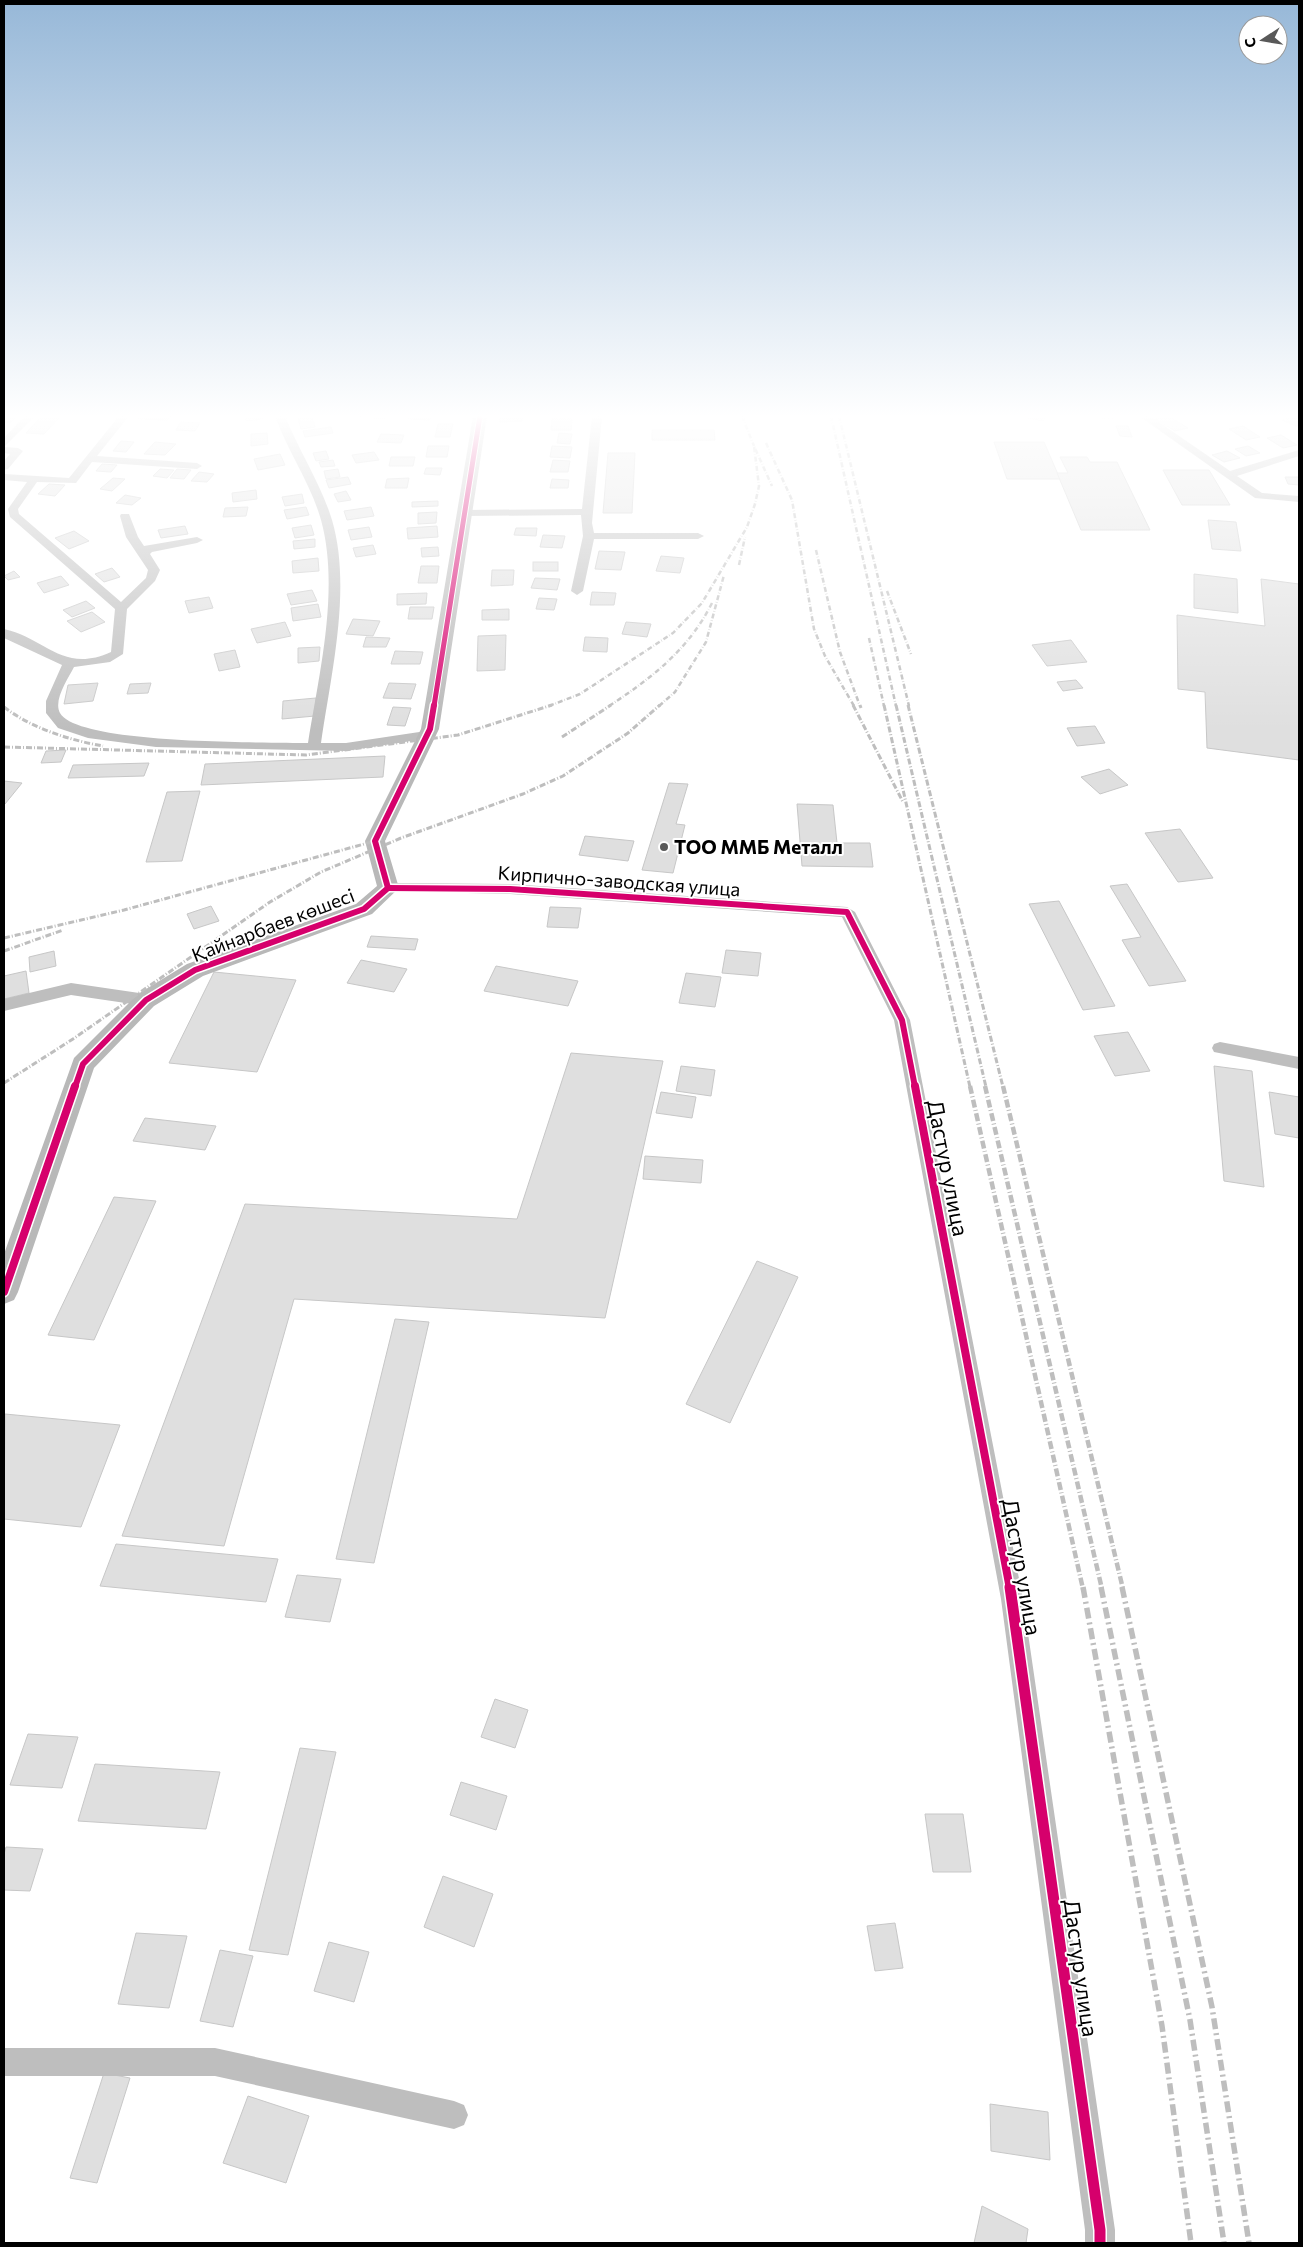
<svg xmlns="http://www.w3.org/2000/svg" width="1303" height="2247" font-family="Commissioner,sans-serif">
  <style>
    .building { fill: #dfdfdf; stroke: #c7c7c7 }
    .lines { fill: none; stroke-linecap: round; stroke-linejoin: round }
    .street { fill: #bebebe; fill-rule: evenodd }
    .secondary { fill: #b8b8b8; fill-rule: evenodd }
    .rail-far3 { stroke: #bebebe; stroke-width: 2.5; stroke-dasharray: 5 2 0.5 2; stroke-linecap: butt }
    .rail-far2 { stroke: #bebebe; stroke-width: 3; stroke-dasharray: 6 2 1 2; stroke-linecap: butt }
    .rail-far1 { stroke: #bebebe; stroke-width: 4.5; stroke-dasharray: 8 2.5 1 2.5; stroke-linecap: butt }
    .rail { stroke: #bebebe; stroke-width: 5.5; stroke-dasharray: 11 4 2 4; stroke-linecap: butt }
    .cycleway-far3-casing { stroke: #fff; stroke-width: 7 }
    .cycleway-far2-casing { stroke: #fff; stroke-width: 9 }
    .cycleway-far1-casing { stroke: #fff; stroke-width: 11 }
    .cycleway-casing { stroke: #fff; stroke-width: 14 }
    .cycleway-far3 { stroke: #d6006c; stroke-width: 5 }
    .cycleway-far2 { stroke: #d6006c; stroke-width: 6 }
    .cycleway-far1 { stroke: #d6006c; stroke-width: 8 }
    .cycleway { stroke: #d6006c; stroke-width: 11 }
    .poi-dot { fill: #595959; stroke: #fff; stroke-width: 2 }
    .labels { text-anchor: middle; stroke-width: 4; stroke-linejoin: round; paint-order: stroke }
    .poi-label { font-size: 19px; font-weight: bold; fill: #000; stroke: #fff; text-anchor: start }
    .street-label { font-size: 19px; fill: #000; stroke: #fff }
    .near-street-label { font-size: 22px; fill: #000; stroke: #fff }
  </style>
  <rect width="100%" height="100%" fill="#fff"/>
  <!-- building -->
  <g class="building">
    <polygon points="4,416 17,416 10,423 4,422"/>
    <polygon points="42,416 61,416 44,434 26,433"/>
    <polygon points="141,416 171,416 167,420 138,419"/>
    <polygon points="245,416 261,416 262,419 246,421"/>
    <polygon points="355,416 387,416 385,419"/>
    <polygon points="410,416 432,416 429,420 408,419"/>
    <polygon points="500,416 523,416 523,421 500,422"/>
    <polygon points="1019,416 1047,416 1043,421"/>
    <polygon points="1100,416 1133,416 1134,417 1102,418"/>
    <polygon points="1168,416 1188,428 1175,431 1155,419"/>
    <polygon points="1293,416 1299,416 1299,425 1296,426 1282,420"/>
    <polygon points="312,417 315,427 301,429 298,418"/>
    <polygon points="552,419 572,419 571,430 551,430"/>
    <polygon points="181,422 200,423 195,431 176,430"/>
    <polygon points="438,424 453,424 450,437 435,437"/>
    <polygon points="1116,426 1128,426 1132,437 1120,436"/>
    <polygon points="1243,426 1260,437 1246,440 1229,429"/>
    <polygon points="331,427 333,433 305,437 303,431"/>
    <polygon points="652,430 714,430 715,440 652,440"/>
    <polygon points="267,433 268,444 251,446 251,434"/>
    <polygon points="559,433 572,434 570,444 557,443"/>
    <polygon points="381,434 404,435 401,443 377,442"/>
    <polygon points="1281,435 1297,445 1283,448 1267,438"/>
    <polygon points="121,441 134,442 126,452 113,451"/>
    <polygon points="155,442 176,444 165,455 144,454"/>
    <polygon points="994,442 1044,442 1060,479 1007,479"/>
    <polygon points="428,446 449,446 447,457 426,457"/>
    <polygon points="552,446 572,447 570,458 550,457"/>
    <polygon points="1248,446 1260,453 1246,456 1235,449"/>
    <polygon points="326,451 329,459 316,461 313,453"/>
    <polygon points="1227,451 1240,458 1224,462 1212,455"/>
    <polygon points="374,452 379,460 356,463 352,455"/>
    <polygon points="608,453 635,453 632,513 603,513"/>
    <polygon points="280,454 285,465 258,470 254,459"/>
    <polygon points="391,457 415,457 413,466 389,466"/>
    <polygon points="1060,457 1087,457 1090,462 1117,462 1150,530 1081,530 1057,473 1068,473"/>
    <polygon points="333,460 335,466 321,467 319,462"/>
    <polygon points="553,460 570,461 568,472 550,472"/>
    <polygon points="102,464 117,465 111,472 96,471"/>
    <polygon points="426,468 442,468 440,475 424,474"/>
    <polygon points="160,469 174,470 167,478 153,476"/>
    <polygon points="177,469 191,470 184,479 170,478"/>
    <polygon points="338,469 340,477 326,479 324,471"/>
    <polygon points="1163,470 1209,470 1230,505 1182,505"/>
    <polygon points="199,472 214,474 207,482 191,481"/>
    <polygon points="348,477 351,484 329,488 326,480"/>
    <polygon points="1285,477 1299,477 1299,485 1288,484"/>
    <polygon points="113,478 125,479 112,491 100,489"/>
    <polygon points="409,478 407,488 385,488 387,479"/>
    <polygon points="552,479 569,480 568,488 550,488"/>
    <polygon points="49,484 65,485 55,496 38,494"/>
    <polygon points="256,490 257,499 233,502 232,493"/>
    <polygon points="346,491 351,500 338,502 334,494"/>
    <polygon points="302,494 304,503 285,506 282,497"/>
    <polygon points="125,495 141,498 132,505 116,503"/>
    <polygon points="438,501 438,506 412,507 412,502"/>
    <polygon points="248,507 246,516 223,517 225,508"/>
    <polygon points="306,507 309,515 287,519 284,510"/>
    <polygon points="371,507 374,516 347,520 344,511"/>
    <polygon points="437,512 436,523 418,524 418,513"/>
    <polygon points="1208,520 1236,522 1241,551 1212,549"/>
    <polygon points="311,525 314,535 295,538 292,528"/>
    <polygon points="185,526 188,534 161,538 158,530"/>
    <polygon points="437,526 438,537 408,539 407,528"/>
    <polygon points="369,527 372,537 351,540 348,530"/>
    <polygon points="516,528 537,528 536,536 514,535"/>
    <polygon points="74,531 89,541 69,549 55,538"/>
    <polygon points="543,535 565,536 562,548 540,547"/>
    <polygon points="315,539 315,547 294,549 293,541"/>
    <polygon points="373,545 376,554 356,557 353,548"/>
    <polygon points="438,547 439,556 422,557 421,548"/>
    <polygon points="599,551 625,552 621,570 595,569"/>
    <polygon points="661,556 684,558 680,573 656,571"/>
    <polygon points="318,558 319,571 293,573 292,561"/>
    <rect x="533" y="562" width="25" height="9"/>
    <polygon points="421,566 439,566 437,583 418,583"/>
    <polygon points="112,568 120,577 104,582 95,574"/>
    <polygon points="492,570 514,570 513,585 491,586"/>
    <polygon points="14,571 20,577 8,580 4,576"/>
    <polygon points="1194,574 1237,579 1238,613 1194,608"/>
    <polygon points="61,576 69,585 44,593 37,583"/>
    <polygon points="535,578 560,579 557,590 531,588"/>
    <polygon points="1261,579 1299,584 1299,760 1207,748 1205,692 1178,689 1177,615 1265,626"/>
    <polygon points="312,590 317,601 291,605 287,594"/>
    <polygon points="592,592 616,593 614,605 590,605"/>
    <polygon points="427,593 426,604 397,605 397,594"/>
    <polygon points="209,597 213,608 189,613 185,601"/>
    <polygon points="539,598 557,599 554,610 536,609"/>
    <polygon points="86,601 95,608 72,617 63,610"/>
    <polygon points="318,604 321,617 293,621 291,608"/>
    <polygon points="410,607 434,607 432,619 408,619"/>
    <polygon points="509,609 509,620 482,620 482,610"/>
    <polygon points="92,612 105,622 81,632 67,621"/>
    <polygon points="353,619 380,621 373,636 346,634"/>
    <polygon points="285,622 291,636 257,643 251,629"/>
    <polygon points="626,622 651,624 647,637 622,634"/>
    <polygon points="506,635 505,670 477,671 478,636"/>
    <polygon points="366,637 390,638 386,647 363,647"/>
    <polygon points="585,637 608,638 607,652 583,651"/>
    <polygon points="1071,640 1087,662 1047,666 1032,645"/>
    <polygon points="320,647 319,661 298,663 298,648"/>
    <polygon points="235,650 240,667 219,671 214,654"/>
    <polygon points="395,651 423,652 420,664 391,664"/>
    <polygon points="1076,680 1083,688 1063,691 1057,682"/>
    <polygon points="98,683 93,701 64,704 68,685"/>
    <polygon points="151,683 148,693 127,694 130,684"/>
    <polygon points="389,683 416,684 411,699 383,698"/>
    <polygon points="316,698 315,716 282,719 283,701"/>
    <polygon points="393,707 411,708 405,726 387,725"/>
    <polygon points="1095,726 1105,743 1077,746 1067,728"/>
    <polygon points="66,750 61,762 41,763 46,751"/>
    <polygon points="385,756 383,777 201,785 205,764"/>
    <polygon points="149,763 144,776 68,778 73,765"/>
    <polygon points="1109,769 1128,785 1100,794 1081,777"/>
    <polygon points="4,781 22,783 5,804 4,804"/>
    <polygon points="669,783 688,784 676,824 685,825 673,873 642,870"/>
    <polygon points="200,791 182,861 146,862 167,792"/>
    <polygon points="797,804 833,805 837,843 870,843 873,867 802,866"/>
    <polygon points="1180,829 1213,878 1178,882 1145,833"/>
    <polygon points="585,836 634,841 628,861 579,855"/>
    <polygon points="1127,884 1186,981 1149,986 1122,940 1141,937 1110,886"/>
    <polygon points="1059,901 1115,1006 1083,1010 1029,904"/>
    <polygon points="211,906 219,921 194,929 187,914"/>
    <polygon points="550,907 581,908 578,928 547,927"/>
    <polygon points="371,936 418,939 415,950 367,947"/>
    <polygon points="726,950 761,953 758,976 722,973"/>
    <polygon points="54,951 56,966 30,972 29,957"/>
    <polygon points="361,960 407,969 394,992 347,983"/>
    <polygon points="496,966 578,981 568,1006 484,991"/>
    <polygon points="26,971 29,993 4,999 4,976"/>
    <polygon points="214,972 296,980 257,1072 169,1063"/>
    <polygon points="686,973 721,977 715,1007 679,1003"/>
    <polygon points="1128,1032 1150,1071 1115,1076 1094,1036"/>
    <polygon points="571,1053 663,1061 605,1318 294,1299 224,1546 122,1536 245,1204 517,1219"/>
    <polygon points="681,1066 715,1070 711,1096 676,1091"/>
    <polygon points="1214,1066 1252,1071 1264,1187 1224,1181"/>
    <polygon points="661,1092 696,1097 692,1118 656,1113"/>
    <polygon points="1269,1092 1299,1097 1299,1138 1275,1134"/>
    <polygon points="145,1118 216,1126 205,1150 133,1141"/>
    <polygon points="645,1156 703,1160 701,1183 643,1179"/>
    <polygon points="114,1197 156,1201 94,1340 48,1335"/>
    <polygon points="757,1261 798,1277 730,1423 686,1404"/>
    <polygon points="395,1319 429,1322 374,1563 336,1559"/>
    <polygon points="5,1414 120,1425 81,1527 4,1519"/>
    <polygon points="116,1544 278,1559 266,1602 100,1586"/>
    <polygon points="297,1575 341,1579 330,1622 285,1617"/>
    <polygon points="495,1699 528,1710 515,1748 481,1737"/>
    <polygon points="28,1734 78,1737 62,1788 10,1785"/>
    <polygon points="300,1748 336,1752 288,1955 249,1950"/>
    <polygon points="95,1764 220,1772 206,1829 78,1821"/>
    <polygon points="461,1782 507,1796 496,1830 450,1815"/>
    <polygon points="925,1814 963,1814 971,1872 933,1872"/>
    <polygon points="6,1847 43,1849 30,1891 4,1890 4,1854"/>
    <polygon points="443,1876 493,1894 474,1947 424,1927"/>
    <polygon points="895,1923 903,1968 875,1971 867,1926"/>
    <polygon points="136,1933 187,1936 169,2008 118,2004"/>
    <polygon points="329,1942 369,1952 354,2002 314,1991"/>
    <polygon points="220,1950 253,1956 233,2027 200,2021"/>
    <polygon points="104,2073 130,2078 97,2183 70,2178"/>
    <polygon points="248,2096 309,2116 286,2183 223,2163"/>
    <polygon points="990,2104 1048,2112 1050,2160 991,2151"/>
    <polygon points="982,2206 1028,2229 1026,2243 974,2243"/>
  </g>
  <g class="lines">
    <!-- street -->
    <g class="street">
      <polygon points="25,416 35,416 4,447 18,448 23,451 8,469 4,470 4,461 10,454 4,453 4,438"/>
      <path d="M119,416H129L97,456L197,463L202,466L197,469L92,462L76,483L37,482L18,509L19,514L121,602L146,578L148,570L126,537L120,516L121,514H129L138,537L144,546L197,537L203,540L197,543L152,552L150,554L160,570L155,581L127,609L123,654L110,662L74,667C68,679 53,700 60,713C78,745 268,742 308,743C319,674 340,589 321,520C311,484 288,452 275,416H285C299,451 321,484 332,520C352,588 331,674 321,743H346L426,731L431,732L433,735L431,738L346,751L156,747L88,738L58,728L46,713V701L62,665L4,638V629C45,638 63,674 111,652L115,609L10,517L8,509L27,482L4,480V474L69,478Z"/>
      <polygon points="592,416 602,416 592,523 594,533 698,533 704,536 698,539 594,539 583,591 577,595 571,591 583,536 581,515 465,516 460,513 465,510 582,509"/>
      <polygon points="1139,416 1150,416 1230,471 1299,450 1299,456 1237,476 1262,493 1299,496 1299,502 1255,498"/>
      <polygon points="388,883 510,884 847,907 855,912 910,1020 1023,1599 1115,2230 1115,2243 1085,2243 1085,2230 1001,1599 894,1020 842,917 510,894 383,891 381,888 383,885"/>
      <polygon points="71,983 146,994 152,996 154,1000 152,1004 146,1006 71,995 4,1011 4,999"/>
      <polygon points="1220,1042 1299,1057 1299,1069 1214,1052 1212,1048 1214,1044"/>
      <polygon points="4,2048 215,2048 454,2101 464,2105 468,2115 464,2125 454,2129 215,2076 4,2076"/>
    </g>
    <!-- secondary -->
    <polygon class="secondary" points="473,416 487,416 439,729 385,841 399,888 372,914 203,976 154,1006 94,1068 18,1292 14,1300 4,1304 4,1254 74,1058 138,994 187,964 356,904 377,886 365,841 421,729"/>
    <!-- rail-far3 -->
    <g class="rail-far3">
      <polyline points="742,416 754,446"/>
      <polyline points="831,416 896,706"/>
      <polyline points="839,416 909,706"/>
      <polyline points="766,443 792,500 814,629 825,656 854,706"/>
      <polyline points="816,550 840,652 860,706"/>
      <polyline points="739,565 745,537"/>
      <polyline points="887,591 911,654"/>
      <polyline points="869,638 884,706"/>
      <polyline points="549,706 580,694 673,633 702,603 747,527 755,504 759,486 754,446 772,486"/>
      <path d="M609,706C652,678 689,649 712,603"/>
      <polyline points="659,706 675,692 706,642 724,575"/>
    </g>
    <!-- rail-far2 -->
    <g class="rail-far2">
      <polyline points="853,705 903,802"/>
      <polyline points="860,705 861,708"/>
      <polyline points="884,705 970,1087"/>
      <polyline points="896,705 986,1087"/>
      <polyline points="908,705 1003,1087"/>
      <path d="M4,707C31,728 69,740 103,746"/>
      <polyline points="562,737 611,705"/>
      <polyline points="4,747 306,755 458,735 552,705"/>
      <polyline points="4,938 124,910 386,838"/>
      <polyline points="4,951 63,930"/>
      <polyline points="4,1083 73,1039 270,902 321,872 401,838 523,794 563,776 628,733 660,705"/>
    </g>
    <!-- rail-far1 -->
    <g class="rail-far1">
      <polyline points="970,1086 1083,1589"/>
      <polyline points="985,1086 1102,1589"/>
      <polyline points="1003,1086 1123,1589"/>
    </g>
    <!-- rail -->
    <g class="rail">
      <polyline points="1083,1587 1162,2026 1191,2243"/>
      <polyline points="1101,1587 1190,2020 1224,2243"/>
      <polyline points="1122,1587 1212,2007 1249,2243"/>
    </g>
    <!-- cycleway-far3 casing -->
    <g class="cycleway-far3-casing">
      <polyline id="cycleway-far3" points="434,706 480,416"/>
    </g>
    <!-- cycleway-far2 casing -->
    <g class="cycleway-far2-casing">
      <g id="cycleway-far2">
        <polyline points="388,888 510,889 847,912 902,1020 915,1087"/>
        <polyline points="75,1087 83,1064 146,1000 195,970 364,909 388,888 375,841 430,729 434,705"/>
      </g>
    </g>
    <!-- cycleway-far1 casing -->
    <g class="cycleway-far1-casing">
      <g id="cycleway-far1">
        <polyline points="915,1086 1010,1589"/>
        <polyline points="4,1292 75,1086"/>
      </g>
    </g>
    <!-- cycleway casing -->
    <g class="cycleway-casing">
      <polyline id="cycleway" points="1010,1587 1100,2230 1100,2243"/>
    </g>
    <!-- cycleway-far3 -->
    <use href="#cycleway-far3" class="cycleway-far3"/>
    <!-- cycleway-far2 -->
    <use href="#cycleway-far2" class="cycleway-far2"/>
    <!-- cycleway-far1 -->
    <use href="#cycleway-far1" class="cycleway-far1"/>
    <!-- cycleway -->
    <use href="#cycleway" class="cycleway"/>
  </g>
  <!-- sky -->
  <linearGradient id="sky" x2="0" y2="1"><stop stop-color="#97b8d8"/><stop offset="0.57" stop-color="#fff"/><stop offset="1" stop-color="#fff" stop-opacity="0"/></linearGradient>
  <rect width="1303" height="730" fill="url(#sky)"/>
  <!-- markers -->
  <circle class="poi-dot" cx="664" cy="847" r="5"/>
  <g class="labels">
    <!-- poi labels -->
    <g class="poi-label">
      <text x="674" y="854">ТОО ММБ Металл</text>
    </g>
    <!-- street labels -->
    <g class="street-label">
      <text transform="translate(619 881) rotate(4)" y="7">Кирпично-заводская улица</text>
      <text transform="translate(273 925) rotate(-21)" y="7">Қайнарбаев көшесі</text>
    </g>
    <!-- near-street labels -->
    <g class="near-street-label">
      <text transform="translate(948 1168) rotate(79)" y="8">Дастур улица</text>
      <text transform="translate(1022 1567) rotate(80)" y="8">Дастур улица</text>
      <text transform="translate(1081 1968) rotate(82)" y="8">Дастур улица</text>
    </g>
  </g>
  <!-- border -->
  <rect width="1303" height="2247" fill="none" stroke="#000000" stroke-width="10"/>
  <!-- north arrow -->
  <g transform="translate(1263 40) rotate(258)"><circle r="24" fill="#ffffff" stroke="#999999"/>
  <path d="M0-4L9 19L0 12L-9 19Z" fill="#595959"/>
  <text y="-8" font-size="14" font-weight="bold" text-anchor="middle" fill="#000000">С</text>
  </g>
</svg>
